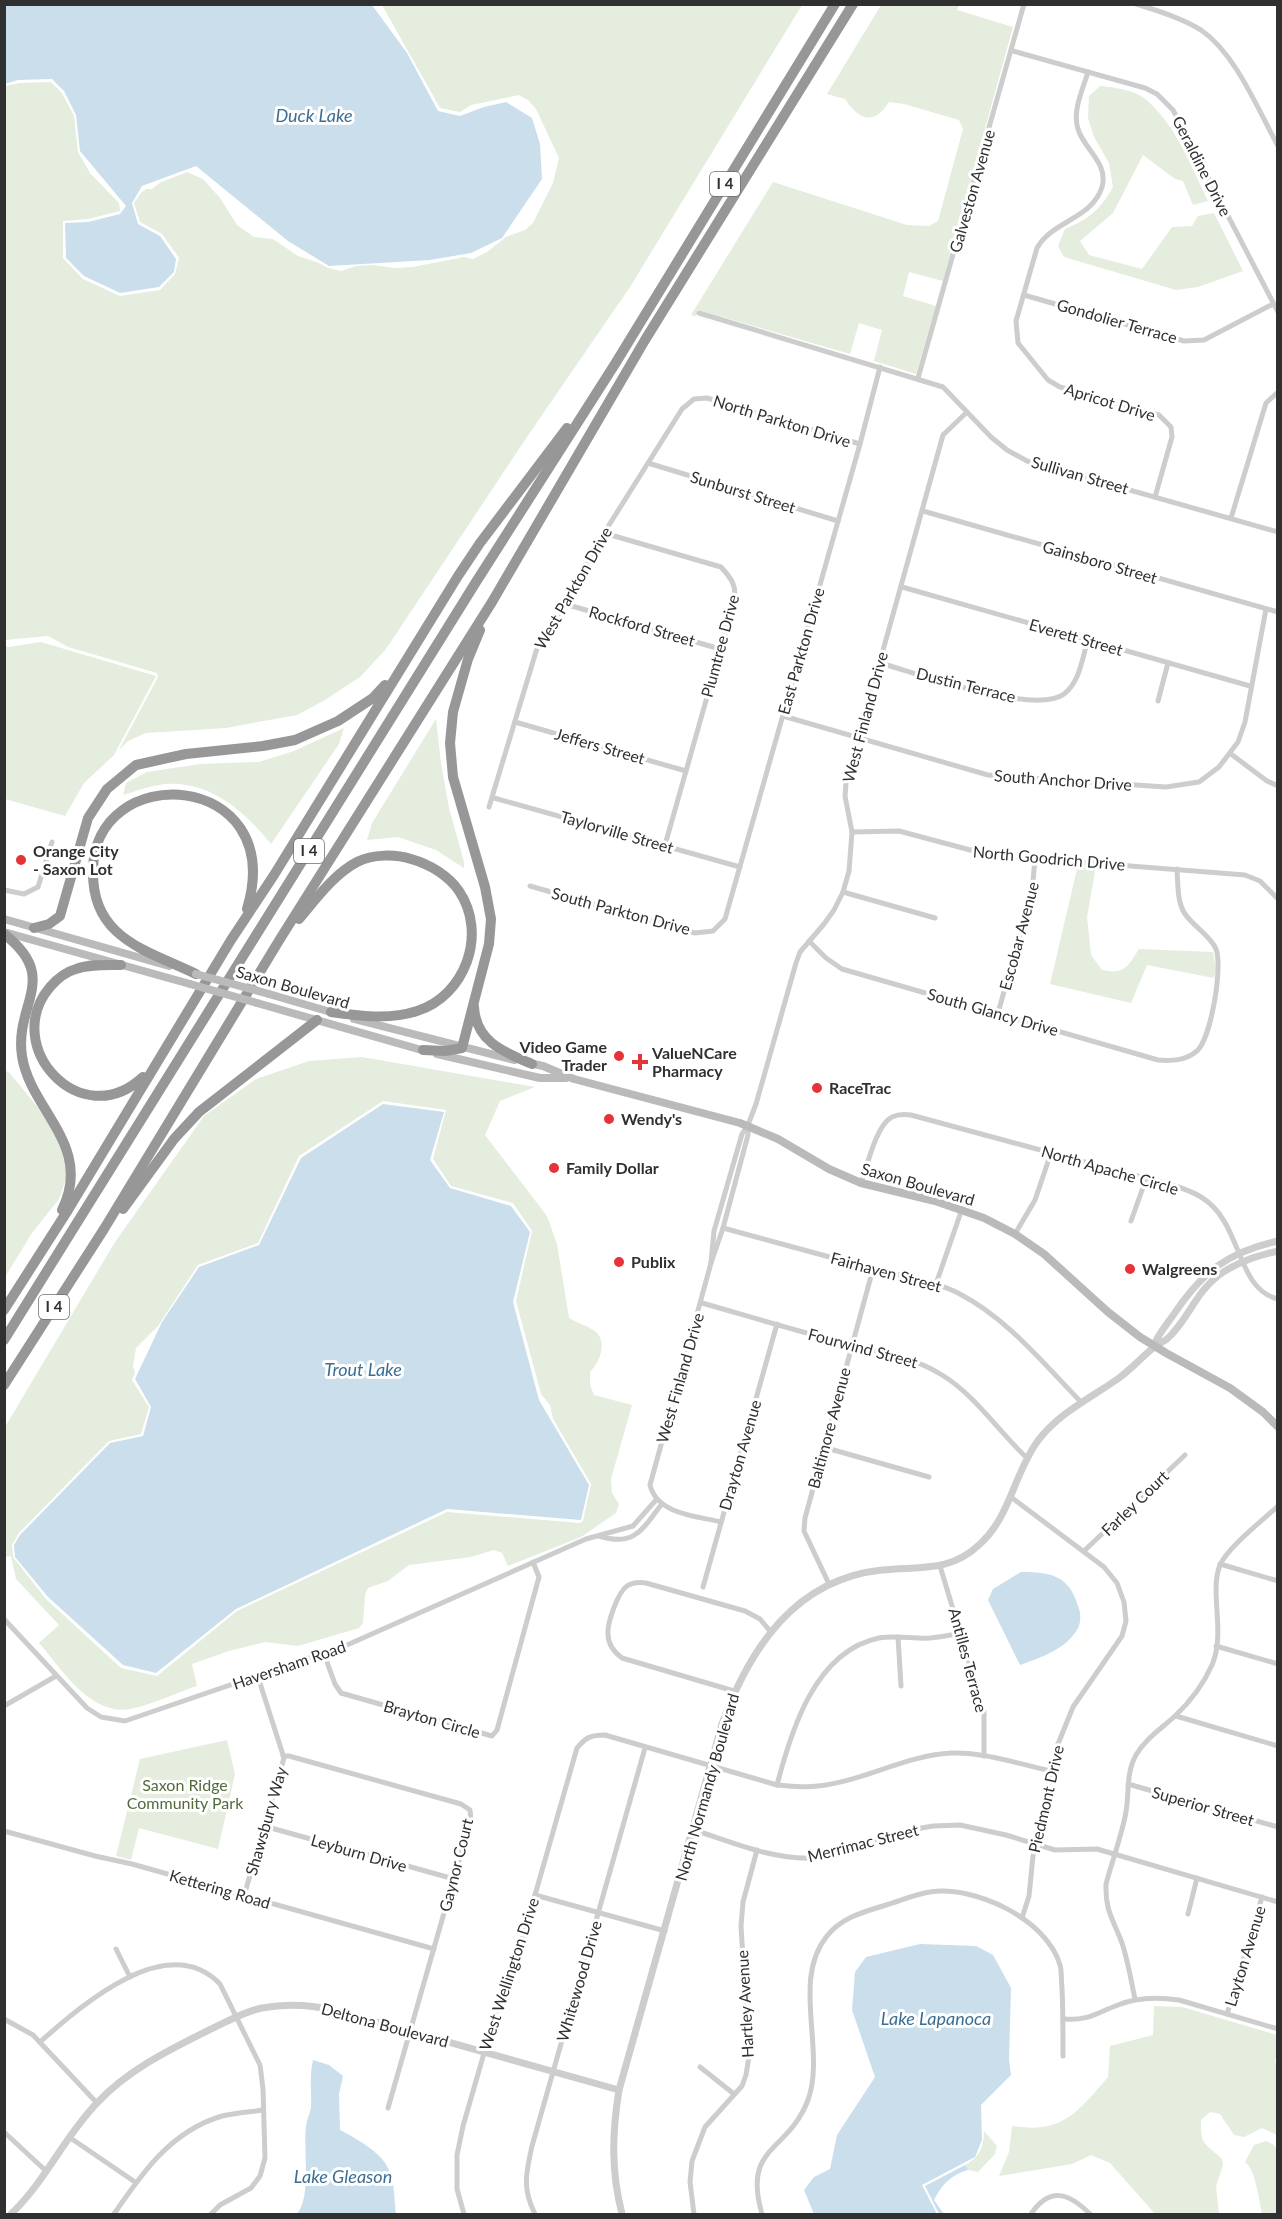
<svg xmlns="http://www.w3.org/2000/svg" width="1282" height="2219" font-family="Lato,sans-serif">
  <style>
    .green { fill: #e5edde; fill-rule: evenodd }
    .water { fill: #cadeec }
    .lines { fill: none; stroke-linecap: round; stroke-linejoin: round }
    .minor { stroke: #cdcdcd; stroke-width: 5 }
    .tertiary { stroke: #cdcdcd; stroke-width: 7 }
    .secondary { stroke: #bababa; stroke-width: 8 }
    .motorway { stroke: #979797; stroke-width: 10 }
    .secondary-bridge { stroke: #bababa; stroke-width: 8 }
    .poi-dot { fill: #e63239; stroke: #fff; stroke-width: 2 }
    .labels { text-anchor: middle; stroke-width: 6; stroke-linejoin: round; paint-order: stroke }
    .shield { fill: #fff; stroke: #6e6e6e; stroke-width: 1.5 }
    .shield-label { font-size: 15px; font-weight: bold; fill: #303030 }
    .street-label { font-size: 16px; fill: #303030; stroke: #fff }
    .poi-label { font-size: 16px; font-weight: bold; fill: #303030; stroke: #fff; text-anchor: start }
    .park-label { font-size: 16px; fill: #516c3c; stroke: #fff }
    .water-label { font-size: 18px; font-style: italic; fill: #3c6e93; stroke: #fff }
  </style>
  <rect width="100%" height="100%" fill="#fff"/>
  <!-- green -->
  <g class="green">
    <polygon points="382,5 802,5 630,287 529,434 386,649 360,677 325,700 297,715 226,728 146,733 128,741 119,750 158,677 157,673 68,647 48,636 5,640 5,86 19,83 51,82 62,93 74,116 78,152 90,173 119,203 120,211 88,219 63,221 63,258 83,279 120,296 160,290 175,274 179,258 162,234 140,222 134,203 141,193 146,189 152,189 161,182 187,172 203,179 220,198 237,225 254,237 273,239 298,256 319,263 328,268 341,271 356,266 373,265 395,268 413,267 464,257 473,259 487,252 506,237 525,230 533,223 553,183 559,158 536,109 528,100 519,95 471,105 460,112 440,108"/>
    <path d="M881,5H959L957,10L1013,27L943,281L909,272L903,296L936,306L916,374L874,361L882,330L859,323L850,354L698,310L696,316L795,345L691,315L773,182L907,225L929,226L938,221L963,129L959,120L904,104L889,102C874,126 859,120 845,99L827,94Z"/>
    <path d="M1100,86C1113,87 1134,90 1144,98C1176,124 1191,166 1208,201L1193,205L1183,181L1175,179L1143,155L1113,213L1080,241L1089,255L1142,269L1172,227L1192,226L1198,216L1214,213L1243,271L1198,287L1176,290L1064,257L1058,246L1065,229C1089,219 1100,210 1113,187L1109,163L1094,137L1088,118L1089,96Z"/>
    <polygon points="41,642 156,676 114,755 84,783 65,816 5,799 5,646 9,647"/>
    <polygon points="436,719 441,763 449,808 464,862 464,868 436,850 398,837 367,840 372,823"/>
    <path d="M344,728L339,744L271,844C244,811 210,780 164,784C150,786 136,791 123,795L126,783L147,772L200,764L259,762L294,751Z"/>
    <path d="M1078,865L1096,866L1087,917L1091,955L1102,970C1125,975 1128,966 1139,949L1213,952L1216,968L1214,978L1147,965L1131,1003L1050,984Z"/>
    <path d="M362,1057L535,1087L500,1101L485,1135L547,1216L557,1244L569,1318C577,1323 589,1326 596,1332C608,1343 599,1363 590,1372V1385L594,1395L632,1405L611,1479L612,1493L619,1504L616,1513L581,1537L508,1566L502,1553L494,1550L471,1557L409,1565L388,1581L368,1588L365,1595L363,1623L359,1628L298,1646L265,1642L229,1651L192,1664L197,1686C176,1693 151,1705 130,1709C90,1716 62,1669 39,1643L59,1625L16,1579L11,1556L5,1557V1427L115,1242L204,1116L256,1079L309,1061ZM383,1101L446,1110L433,1159L451,1186L513,1203L532,1231L516,1301L541,1394L550,1405L553,1419L591,1484L583,1521L580,1523L447,1512L237,1611L157,1676L121,1668L46,1599L13,1557L12,1545L19,1533L109,1441L141,1434L149,1407L132,1380L135,1373L133,1366L136,1348L158,1326L198,1265L258,1243L299,1156Z"/>
    <polygon points="8,1071 36,1105 53,1131 63,1156 67,1176 59,1199 32,1233 5,1277 4,1073"/>
    <polygon points="227,1740 235,1774 218,1849 139,1828 131,1860 116,1856 140,1759"/>
    <path d="M1154,2006L1182,2007L1277,2035V2051L1275,2062L1278,2067L1277,2135L1262,2128L1244,2137L1234,2135L1220,2114L1210,2112L1201,2120C1200,2147 1206,2143 1222,2159L1223,2165L1216,2186L1219,2214H1155L1110,2163L1091,2155L1072,2164L999,2176L1009,2152L1012,2126C1062,2134 1077,2113 1108,2077L1110,2046L1153,2035Z"/>
    <path d="M984,2131L997,2146L995,2154L978,2172L968,2170L965,2165C979,2158 984,2147 984,2131Z"/>
    <path d="M1266,2141L1274,2145L1277,2150V2214H1262C1259,2201 1256,2170 1245,2162L1254,2145Z"/>
  </g>
  <!-- water -->
  <g class="water">
    <polygon points="5,4 372,5 407,53 438,111 460,116 484,107 506,102 532,118 540,144 542,179 502,238 471,253 430,260 329,266 288,241 196,166 142,186 132,203 138,224 160,236 176,259 174,272 159,287 120,293 84,276 66,258 65,223 88,222 120,214 126,206 80,151 76,115 64,91 52,79 18,80 5,84"/>
    <polygon points="383,1104 444,1112 430,1160 450,1188 511,1206 530,1232 513,1302 539,1400 589,1485 581,1520 447,1509 236,1609 156,1673 123,1665 48,1597 15,1557 14,1545 20,1535 110,1443 143,1436 151,1407 135,1379 162,1322 199,1267 259,1245 301,1158"/>
    <path d="M1021,1572C1050,1572 1069,1575 1078,1606C1081,1612 1081,1622 1078,1628C1067,1649 1040,1658 1020,1665L988,1600L993,1589Z"/>
    <polygon points="920,1944 976,1946 993,1955 1011,1988 1009,2060 1011,2075 981,2105 982,2140 975,2157 922,2185 937,2214 814,2214 804,2190 814,2177 830,2169 837,2135 875,2077 852,2010 855,1972 866,1957"/>
    <path d="M313,2060L329,2065L343,2076L339,2094L340,2130C355,2138 381,2152 388,2168C395,2181 394,2200 396,2214H297C312,2196 303,2149 306,2126C307,2119 310,2114 311,2107C312,2091 309,2077 313,2060Z"/>
    <path d="M965,2165L968,2170C951,2175 942,2184 934,2200L944,2214H939L925,2186Z"/>
  </g>
  <g class="lines">
    <!-- minor -->
    <g class="minor">
      <path d="M1136,4C1159,11 1181,18 1201,30C1236,54 1258,110 1278,146"/>
      <polyline points="1013,51 1145,88 1157,94 1173,110 1278,312"/>
      <path d="M1088,72C1083,89 1072,111 1078,129C1083,148 1109,163 1102,187C1092,219 1052,221 1037,248L1016,321L1018,343L1048,380L1060,387L1159,415L1171,427L1172,437L1155,497"/>
      <polyline points="1024,295 1184,341 1204,340 1273,304"/>
      <polyline points="699,313 943,387 991,437 1007,450 1027,461 1278,532"/>
      <polyline points="918,378 1024,4"/>
      <polyline points="648,463 838,521"/>
      <polyline points="923,511 1278,612"/>
      <polyline points="1231,518 1266,403 1278,392"/>
      <path d="M604,533L721,567C732,579 737,586 734,602L665,845"/>
      <polyline points="902,587 1250,686"/>
      <polyline points="565,604 720,649"/>
      <path d="M880,663C916,673 1035,716 1064,694C1080,682 1082,658 1088,640"/>
      <polyline points="1158,701 1168,663"/>
      <polyline points="783,716 988,775 1166,787 1199,782 1219,767 1238,742 1245,722 1266,609"/>
      <polyline points="515,722 686,771"/>
      <polyline points="1231,754 1267,781 1278,786"/>
      <polyline points="494,798 740,867"/>
      <polyline points="489,807 538,645 565,604 604,533 682,409 694,399 707,398 860,444"/>
      <polyline points="852,832 899,831 989,855 1245,875 1260,881 1278,899"/>
      <polyline points="530,886 695,933 713,931 725,919 860,444 880,367"/>
      <polyline points="4,890 24,894 38,887 52,842"/>
      <polyline points="843,892 935,918"/>
      <path d="M809,941L826,958L842,969L1158,1060C1172,1061 1185,1061 1197,1051C1211,1038 1223,967 1216,949C1210,935 1194,927 1185,914C1177,902 1178,884 1177,869"/>
      <polyline points="998,1013 1032,892 1035,859"/>
      <path d="M861,1183C867,1167 876,1125 892,1117C898,1114 905,1114 911,1115C979,1133 1046,1152 1114,1170C1139,1177 1180,1184 1201,1197C1243,1222 1235,1289 1278,1299"/>
      <polyline points="1131,1221 1146,1179"/>
      <path d="M723,1228C772,1241 821,1255 870,1268C899,1276 930,1279 958,1293C1007,1318 1043,1363 1081,1402"/>
      <polyline points="1015,1234 1035,1200 1051,1153"/>
      <polyline points="711,1263 714,1231 742,1134 748,1125 756,1104 796,963 800,952 824,924 834,910 843,892 849,871 852,832 845,796 846,783 943,435 967,412"/>
      <polyline points="936,1284 962,1209"/>
      <path d="M702,1303C751,1317 801,1332 851,1345C883,1353 913,1357 942,1375C975,1395 998,1431 1027,1458"/>
      <polyline points="823,1447 929,1477"/>
      <polyline points="1011,1497 1104,1567 1117,1583 1124,1602 1126,1621 1122,1636 1073,1707 1058,1744 1051,1771 1041,1828 1033,1856 1029,1896 1022,1918"/>
      <path d="M721,1522C696,1516 657,1514 650,1485L711,1263L723,1228L748,1135V1125"/>
      <path d="M599,1536C634,1547 642,1530 661,1505"/>
      <polyline points="1084,1551 1185,1455"/>
      <polyline points="1220,1564 1278,1581"/>
      <polyline points="940,1566 984,1712 984,1756"/>
      <polyline points="829,1584 804,1531 805,1518 873,1269"/>
      <polyline points="703,1587 777,1324"/>
      <polyline points="4,1619 87,1708 101,1717 125,1721 347,1645 586,1539 633,1526 656,1500"/>
      <polyline points="898,1637 901,1686"/>
      <polyline points="1216,1646 1278,1664"/>
      <polyline points="324,1654 335,1684 341,1693 492,1736 497,1730 539,1577 533,1562"/>
      <path d="M734,1691L622,1658C614,1652 608,1645 608,1634C607,1623 618,1592 627,1586C633,1582 639,1582 646,1583L745,1611L760,1619L770,1631"/>
      <polyline points="4,1706 56,1676"/>
      <polyline points="1176,1716 1278,1746"/>
      <polyline points="283,1756 289,1756 461,1804 470,1810 471,1819 388,2108"/>
      <polyline points="1128,1784 1278,1827"/>
      <path d="M777,1785C791,1731 815,1651 879,1638C896,1635 913,1639 930,1638C940,1637 951,1635 961,1633"/>
      <polyline points="264,1826 454,1879"/>
      <path d="M694,1830C732,1842 772,1860 814,1858L905,1831L933,1826L960,1825L1006,1835L1055,1850L1097,1849L1278,1902"/>
      <polyline points="4,1831 95,1856 132,1864 434,1949"/>
      <polyline points="535,1895 665,1931"/>
      <polyline points="244,1896 284,1758 258,1677"/>
      <polyline points="1188,1914 1197,1878"/>
      <polyline points="116,1949 130,1977"/>
      <path d="M1135,1999C1131,1980 1128,1961 1122,1943C1113,1919 1105,1911 1106,1884C1112,1862 1120,1840 1125,1817C1130,1797 1125,1774 1136,1755C1145,1739 1161,1729 1175,1716C1191,1701 1203,1685 1212,1665C1226,1633 1209,1592 1220,1565C1227,1548 1263,1520 1278,1506"/>
      <polyline points="1227,2014 1262,1897"/>
      <polyline points="4,2019 33,2035 97,2103"/>
      <path d="M1064,2019C1088,2021 1096,2013 1118,2005C1137,1997 1158,1997 1179,2000L1278,2029"/>
      <path d="M40,2042C81,2006 167,1929 220,1984L260,2065L263,2089L265,2158L260,2176L251,2188L220,2205L211,2214"/>
      <polyline points="700,2067 734,2094"/>
      <polyline points="4,2132 46,2171"/>
      <polyline points="69,2137 135,2182"/>
      <path d="M114,2214C142,2173 171,2131 222,2116C235,2113 249,2112 263,2110"/>
      <path d="M464,2214L457,2189V2155L463,2126L504,1984L519,1951L577,1748C586,1737 591,1735 605,1735L777,1785C791,1786 805,1788 818,1786C864,1781 906,1755 952,1753C984,1752 1019,1764 1051,1771"/>
      <path d="M535,2214C522,2188 526,2173 532,2146L645,1748"/>
      <polyline points="694,2214 690,2182 692,2161 705,2127 742,2086 746,2075 749,2056 741,1926 743,1902 757,1850"/>
      <path d="M762,2214C742,2145 788,2153 808,2100C826,2050 791,1980 827,1936C842,1917 864,1912 886,1905C900,1901 915,1894 930,1892C974,1885 1047,1919 1060,1965C1062,1972 1061,1981 1062,1988C1063,2010 1063,2033 1063,2056"/>
      <path d="M1031,2214C1050,2186 1069,2193 1090,2214"/>
    </g>
    <!-- tertiary -->
    <g class="tertiary">
      <path d="M1154,1345C1159,1333 1167,1324 1174,1314C1202,1272 1228,1252 1278,1241"/>
      <path d="M11,2214C45,2182 64,2137 97,2103C128,2070 167,2051 207,2031C225,2023 242,2012 262,2008C288,2003 313,2005 338,2011L619,2090"/>
      <path d="M622,2214C611,2171 612,2134 619,2090L722,1724C750,1648 795,1579 882,1570C919,1566 950,1573 980,1544C1010,1517 1014,1474 1037,1442C1058,1413 1091,1398 1119,1378C1131,1369 1141,1358 1153,1348C1157,1344 1164,1342 1168,1338C1188,1320 1195,1293 1219,1275C1237,1262 1257,1256 1278,1251"/>
    </g>
    <!-- secondary -->
    <g class="secondary">
      <polyline points="4,919 169,966"/>
      <polyline points="4,932 190,984"/>
      <polyline points="269,994 334,1013"/>
      <polyline points="257,1003 425,1051"/>
      <polyline points="354,1019 514,1060"/>
      <polyline points="437,1054 540,1078 566,1078"/>
      <polyline points="529,1063 543,1066 574,1079 740,1123 778,1139 829,1169 861,1183 935,1201 984,1218 1015,1234 1044,1254 1108,1312 1140,1337 1166,1353 1230,1388 1263,1412 1278,1427"/>
    </g>
    <!-- motorway -->
    <g class="motorway">
      <path d="M299,919C316,899 334,874 357,862C373,854 395,854 411,859C429,864 448,875 459,891C488,934 465,996 417,1011C390,1020 358,1016 331,1012"/>
      <polyline points="34,928 49,924 60,916 88,818 107,789 136,765 186,754 263,746 295,740 338,721 373,698 385,685"/>
      <path d="M4,934C61,978 14,1004 22,1056C30,1110 94,1146 62,1210"/>
      <path d="M121,965C106,965 90,964 76,969C65,972 57,979 50,987C0,1046 81,1135 143,1077"/>
      <path d="M196,974C170,961 137,951 116,931C100,916 93,895 93,873C91,758 289,769 247,909"/>
      <path d="M474,1007C476,1042 504,1052 532,1064"/>
      <polyline points="423,1050 445,1051 462,1048 489,944 491,919 485,887 453,777 450,743 453,712 468,659 480,630"/>
      <polyline points="123,1209 174,1139 199,1112 317,1020"/>
      <polyline points="4,1310 68,1210 231,940 274,875 458,576 480,543 567,428"/>
      <polyline points="4,1340 476,582 615,364 835,4"/>
      <polyline points="4,1385 104,1229 280,939 492,602 645,340 853,4"/>
    </g>
    <!-- secondary-bridge -->
    <g class="secondary-bridge">
      <polyline points="196,974 269,994"/>
      <polyline points="190,984 257,1003"/>
    </g>
  </g>
  <!-- markers -->
  <g class="poi-dot">
    <circle cx="21" cy="860" r="6"/>
    <circle cx="619" cy="1056" r="6"/>
    <path d="M637 1053h6v6h6v6h-6v6h-6v-6h-6v-6h6z"/>
    <circle cx="817" cy="1088" r="6"/>
    <circle cx="609" cy="1119" r="6"/>
    <circle cx="554" cy="1168" r="6"/>
    <circle cx="619" cy="1262" r="6"/>
    <circle cx="1130" cy="1269" r="6"/>
  </g>
  <g class="labels">
    <!-- shield labels -->
    <g class="shield">
      <rect x="710" y="172" width="30" height="24" rx="4.5"/>
      <rect x="294" y="839" width="30" height="24" rx="4.5"/>
      <rect x="39" y="1295" width="30" height="24" rx="4.5"/>
    </g>
    <g class="shield-label">
      <text x="725" y="189">I 4</text>
      <text x="309" y="856">I 4</text>
      <text x="54" y="1312">I 4</text>
    </g>
    <!-- street labels -->
    <g class="street-label">
      <text transform="translate(1202 166) rotate(63)" y="6">Geraldine Drive</text>
      <text transform="translate(972 191) rotate(-74)" y="6">Galveston Avenue</text>
      <text transform="translate(1117 321) rotate(16)" y="6">Gondolier Terrace</text>
      <text transform="translate(1110 402) rotate(17)" y="6">Apricot Drive</text>
      <text transform="translate(782 421) rotate(17)" y="6">North Parkton Drive</text>
      <text transform="translate(1080 475) rotate(16)" y="6">Sullivan Street</text>
      <text transform="translate(743 492) rotate(17)" y="6">Sunburst Street</text>
      <text transform="translate(1100 562) rotate(16)" y="6">Gainsboro Street</text>
      <text transform="translate(573 588) rotate(-60)" y="6">West Parkton Drive</text>
      <text transform="translate(642 626) rotate(16)" y="6">Rockford Street</text>
      <text transform="translate(1076 637) rotate(16)" y="6">Everett Street</text>
      <text transform="translate(720 646) rotate(-75)" y="6">Plumtree Drive</text>
      <text transform="translate(801 651) rotate(-74)" y="6">East Parkton Drive</text>
      <text transform="translate(966 685) rotate(14)" y="6">Dustin Terrace</text>
      <text transform="translate(865 717) rotate(-75)" y="6">West Finland Drive</text>
      <text transform="translate(600 746) rotate(16)" y="6">Jeffers Street</text>
      <text transform="translate(1063 780) rotate(4)" y="6">South Anchor Drive</text>
      <text transform="translate(617 832) rotate(16)" y="6">Taylorville Street</text>
      <text transform="translate(1049 858) rotate(5)" y="6">North Goodrich Drive</text>
      <text transform="translate(621 911) rotate(15)" y="6">South Parkton Drive</text>
      <text transform="translate(1019 936) rotate(-75)" y="6">Escobar Avenue</text>
      <text transform="translate(293 987) rotate(16)" y="6">Saxon Boulevard</text>
      <text transform="translate(993 1012) rotate(16)" y="6">South Glancy Drive</text>
      <text transform="translate(1110 1170) rotate(16)" y="6">North Apache Circle</text>
      <text transform="translate(918 1184) rotate(16)" y="6">Saxon Boulevard</text>
      <text transform="translate(886 1272) rotate(15)" y="6">Fairhaven Street</text>
      <text transform="translate(863 1348) rotate(15)" y="6">Fourwind Street</text>
      <text transform="translate(680 1378) rotate(-74)" y="6">West Finland Drive</text>
      <text transform="translate(829 1428) rotate(-75)" y="6">Baltimore Avenue</text>
      <text transform="translate(740 1455) rotate(-74)" y="6">Drayton Avenue</text>
      <text transform="translate(1135 1503) rotate(-44)" y="6">Farley Court</text>
      <text transform="translate(968 1660) rotate(75)" y="6">Antilles Terrace</text>
      <text transform="translate(289 1665) rotate(-19)" y="6">Haversham Road</text>
      <text transform="translate(432 1719) rotate(16)" y="6">Brayton Circle</text>
      <text transform="translate(707 1787) rotate(-74)" y="6">North Normandy Boulevard</text>
      <text transform="translate(1046 1799) rotate(-77)" y="6">Piedmont Drive</text>
      <text transform="translate(1203 1806) rotate(16)" y="6">Superior Street</text>
      <text transform="translate(266 1821) rotate(-74)" y="6">Shawsbury Way</text>
      <text transform="translate(863 1843) rotate(-14)" y="6">Merrimac Street</text>
      <text transform="translate(359 1853) rotate(16)" y="6">Leyburn Drive</text>
      <text transform="translate(456 1865) rotate(-76)" y="6">Gaynor Court</text>
      <text transform="translate(220 1889) rotate(16)" y="6">Kettering Road</text>
      <text transform="translate(1245 1956) rotate(-73)" y="6">Layton Avenue</text>
      <text transform="translate(509 1974) rotate(-72)" y="6">West Wellington Drive</text>
      <text transform="translate(579 1981) rotate(-74)" y="6">Whitewood Drive</text>
      <text transform="translate(745 2004) rotate(-93)" y="6">Hartley Avenue</text>
      <text transform="translate(385 2025) rotate(15)" y="6">Deltona Boulevard</text>
    </g>
    <!-- poi labels -->
    <g class="poi-label">
      <text x="33" y="857">Orange City<tspan x="33" dy="18">- Saxon Lot</tspan></text>
      <text x="607" y="1053" text-anchor="end">Video Game<tspan x="607" dy="18">Trader</tspan></text>
      <text x="652" y="1059">ValueNCare<tspan x="652" dy="18">Pharmacy</tspan></text>
      <text x="829" y="1094">RaceTrac</text>
      <text x="621" y="1125">Wendy's</text>
      <text x="566" y="1174">Family Dollar</text>
      <text x="631" y="1268">Publix</text>
      <text x="1142" y="1275">Walgreens</text>
    </g>
    <!-- park labels -->
    <g class="park-label">
      <text x="185" y="1791">Saxon Ridge<tspan x="185" dy="18">Community Park</tspan></text>
    </g>
    <!-- water labels -->
    <g class="water-label">
      <text x="314" y="122">Duck Lake</text>
      <text x="363" y="1376">Trout Lake</text>
      <text x="936" y="2025">Lake Lapanoca</text>
      <text x="343" y="2183">Lake Gleason</text>
    </g>
  </g>
  <!-- border -->
  <rect width="1282" height="2219" fill="none" stroke="#303030" stroke-width="12"/>
</svg>
